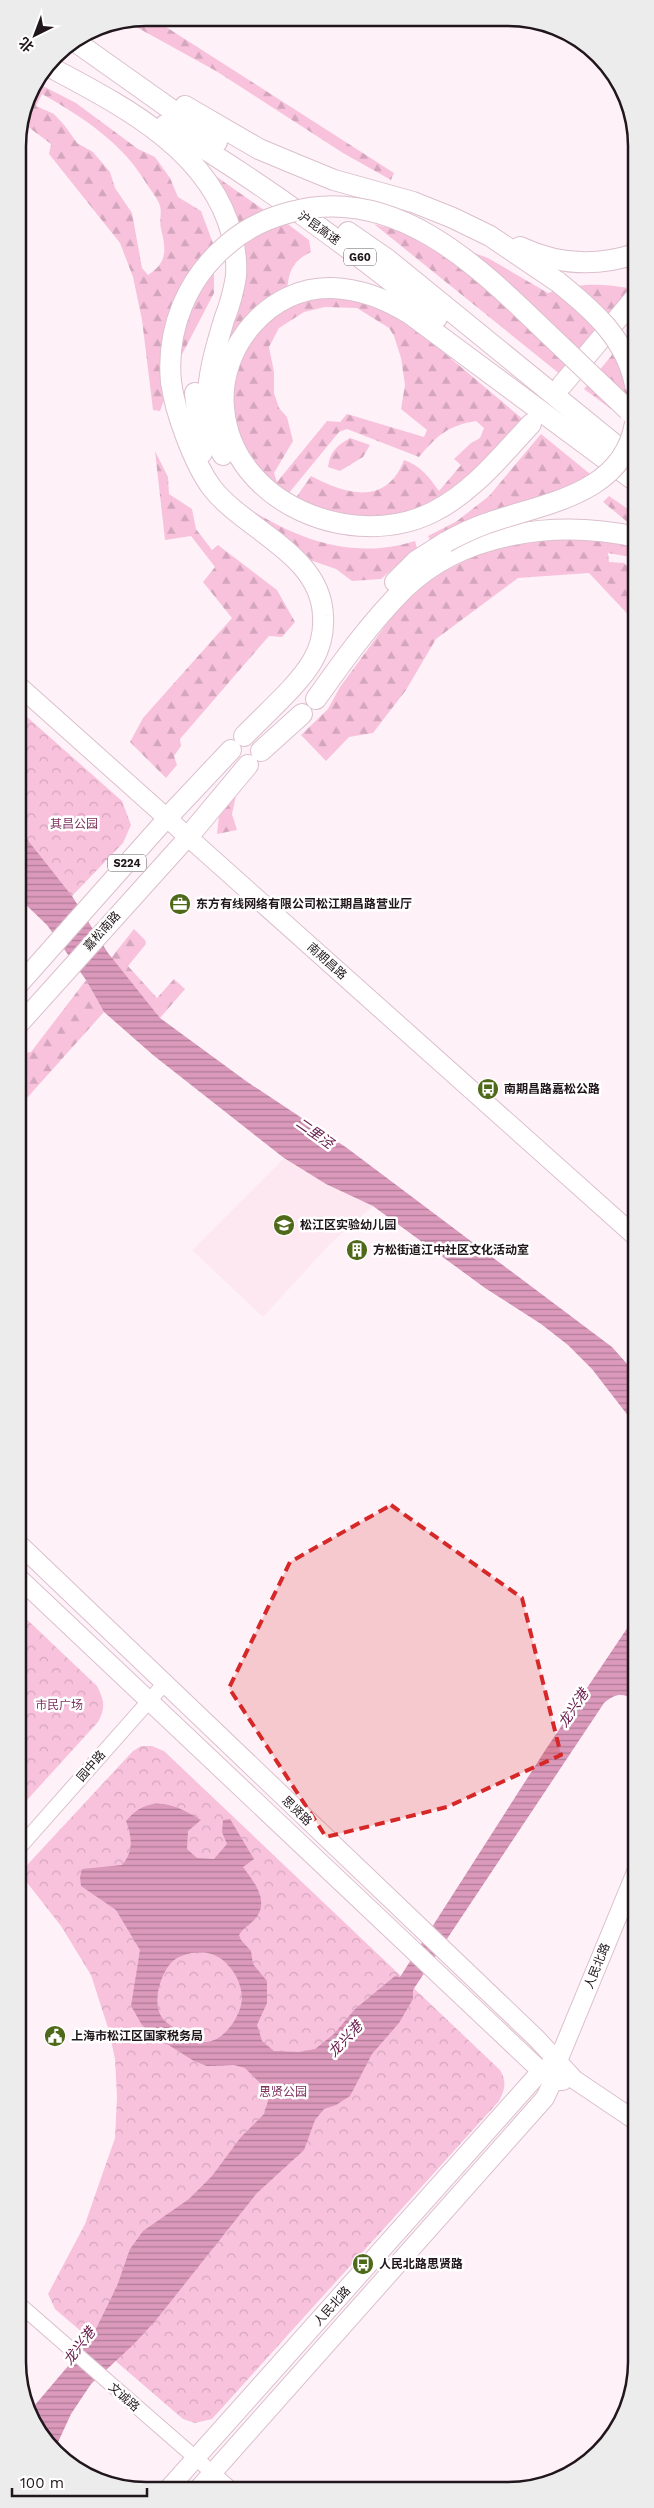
<svg xmlns="http://www.w3.org/2000/svg" width="654" height="2508" font-family="'Work Sans','Noto Sans SC',sans-serif">
  <style>
    .built { fill: #fde7f1 }
    .forest { fill: url(#forest-firs); fill-rule: evenodd }
    .park { fill: url(#park-crowns) }
    .water { fill: url(#water-rules); fill-rule: evenodd }
    .lines { fill: none; stroke-linecap: round; stroke-linejoin: round }
    .minor-casing { stroke: #dcbfcd; stroke-width: 16 }
    .major-casing { stroke: #dcbfcd; stroke-width: 20 }
    .highway-casing { stroke: #dcbfcd; stroke-width: 22 }
    .minor { stroke: #fff; stroke-width: 14 }
    .major { stroke: #fff; stroke-width: 18 }
    .highway { stroke: #fff; stroke-width: 20 }
    .highway-bridge-casing { stroke: #dcbfcd; stroke-width: 22; stroke-linecap: butt }
    .highway-bridge { stroke: #fff; stroke-width: 20 }
    .marked { fill: #d62828; fill-opacity: 0.2; stroke: #d62828; stroke-width: 4; stroke-dasharray: 10 6; stroke-linejoin: round }
    .labels { text-anchor: middle; stroke-width: 5; stroke-linejoin: round; paint-order: stroke }
    .shield { fill: #fff; stroke: #635c5f; stroke-width: 1 }
    .shield-label { font-size: 11px; font-weight: bold; fill: #20161b }
    .street-label { font-size: 12px; fill: #20161b; stroke: #fff }
    .park-label { font-size: 12px; fill: #7e315e; stroke: #fff }
    .poi-label { font-size: 12px; font-weight: bold; fill: #20161b; stroke: #fff; text-anchor: start }
    .water-label { font-size: 14px; font-style: italic; fill: #651948; stroke: #fff }
    .rim { fill: none; stroke: #20161b; stroke-width: 2.5 }
  </style>
  <defs>
    <pattern id="forest-firs" width="22" height="20" patternUnits="userSpaceOnUse" patternTransform="scale(1.25)"><rect width="22" height="20" fill="#f8c2dd"/><path d="M5 1l3.5 6h-7zM16 11l3.5 6h-7z" fill="#d4a6bd"/></pattern>
    <pattern id="park-crowns" width="20" height="18" patternUnits="userSpaceOnUse" patternTransform="scale(1.25)"><rect width="20" height="18" fill="#f8c2dd"/><path d="M2 6a3 3 0 1 1 6 0M12 15a3 3 0 1 1 6 0" fill="none" stroke="#d4a6bd"/></pattern>
    <pattern id="water-rules" width="6" height="5" patternUnits="userSpaceOnUse" patternTransform="scale(1.25)"><rect width="6" height="5" fill="#db99bb"/><path d="M0 2.5h6" fill="none" stroke="#b17c97"/></pattern>
  </defs>
  <rect width="100%" height="100%" fill="#fef2f8"/>
  <!-- built -->
  <polygon class="built" points="284,1158 302,1170 373,1206 330,1244 263,1317 192,1250"/>
  <!-- forest -->
  <g class="forest">
    <polygon points="147,18 152,18 394,173 391,180 343,153 216,71 129,23 112,29 104,26"/>
    <path d="M37,83L76,103L138,149L155,157L170,178L178,197L201,211L214,246V293L177,364L160,411L153,410L142,320L133,277L120,243L49,154L51,144L23,123L21,126L27,97ZM42,94C84,118 123,143 148,186C152,192 158,199 160,206C162,213 159,221 161,229C166,249 168,262 148,275L142,268L132,213L115,188L110,172L93,152L77,143L65,126L54,114L36,106Z"/>
    <polygon points="217,177 268,213 236,229 213,181"/>
    <path d="M285,222L309,240L311,252C291,262 289,272 287,292L276,300L211,405L242,242Z"/>
    <path d="M374,224L403,232L438,253L458,247L488,258L548,293C578,283 597,283 629,288L561,375Z"/>
    <path d="M356,295L411,325L525,421L483,469L430,510L351,522L293,502L311,476C345,494 386,507 404,460C420,465 430,478 439,491L461,465L454,459L471,443L480,438L484,428L476,421C447,426 438,435 419,457L347,429L339,432L284,499L271,489L233,433V373L251,335L275,312L323,296ZM325,307L357,308L389,328L394,336L401,358L405,385L401,409L427,430L424,437L347,414L340,422L327,421L277,482L274,473L293,441L287,417L279,408L274,393V372L269,347L279,328L304,312Z"/>
    <polygon points="635,327 635,411 621,398 611,409 584,389"/>
    <polygon points="541,434 595,478 431,542 428,536 457,521 489,496"/>
    <path d="M350,438L370,445L363,457L340,471L328,467C330,452 336,446 350,438Z"/>
    <polygon points="155,451 168,477 169,494 192,509 196,529 212,550 218,545 277,590 295,622 282,637 269,636 180,739 181,746 174,756 177,765 166,778 130,742 143,718 232,618 203,582 215,567 191,536 165,540"/>
    <polygon points="609,496 635,514 636,529 603,502"/>
    <path d="M251,510C301,541 355,560 415,541L417,548L381,579L352,581L336,569L310,560L284,539L246,516Z"/>
    <polygon points="562,537 595,539 636,546 636,558 608,553 609,562 624,563 636,574 636,623 589,573 518,578 436,639 406,690 373,733 349,737 326,761 301,735 328,709 340,687 407,596 434,576 490,549"/>
    <polygon points="236,796 232,814 237,830 217,834 219,816"/>
    <polygon points="134,929 145,940 146,944 128,966 157,998 174,979 185,989 160,1018 111,958"/>
    <polygon points="86,980 104,1012 18,1108 18,1064 22,1060 22,1054 31,1052"/>
  </g>
  <!-- park -->
  <g class="park">
    <polygon points="18,709 122,801 131,825 123,843 72,896 18,830"/>
    <path d="M18,1611L97,1686C104,1700 106,1708 98,1722L18,1810Z"/>
    <path d="M141,1746H152L164,1751L500,2070C507,2082 505,2089 499,2101L212,2419L195,2423L183,2419L55,2309L48,2294L85,2224L115,2138L117,2097L115,2059L109,2031L91,1975L61,1926L25,1880V1871L28,1864L133,1751Z"/>
  </g>
  <!-- water -->
  <g class="water">
    <polygon points="18,828 72,896 108,953 160,1018 246,1081 347,1148 612,1347 636,1374 636,1426 592,1369 568,1345 541,1324 485,1288 373,1206 326,1184 284,1158 153,1055 104,1012 86,980 47,925 25,904 18,893"/>
    <path d="M636,1615V1700C622,1693 616,1693 604,1703L413,1990V1999L399,2023L372,2054L350,2096L336,2105L324,2109L315,2120L304,2150L257,2193L156,2320L134,2344L91,2384L71,2414L54,2451L31,2419L29,2412L91,2339L117,2286L130,2249L143,2231L189,2199L212,2176L241,2137L264,2114L268,2101L262,2085L245,2068L234,2065L207,2066L194,2061L151,2034L142,2025L131,2006L140,1950L116,1910L81,1886L80,1877L82,1869L122,1865C134,1851 132,1837 126,1821C149,1793 175,1804 201,1820L188,1831L187,1849L197,1858L214,1859L227,1844L222,1832L223,1820L230,1819L254,1859L243,1867C255,1883 272,1904 252,1922C247,1927 243,1928 239,1935L241,1940L251,1951L253,1964L267,1981V2003L257,2025L262,2041L274,2051L299,2052L315,2049L334,2034L355,2009L395,1976L400,1977L546,1749ZM191,1953C196,1953 202,1952 207,1953C228,1956 246,1984 241,2005C237,2022 219,2047 199,2041C189,2038 174,2028 166,2022C150,2009 159,1976 171,1963C176,1957 184,1955 191,1953Z"/>
  </g>
  <g class="lines">
    <!-- minor casing -->
    <g class="minor-casing">
      <g id="minor">
        <polyline points="18,1849 164,1684"/>
        <polyline points="19,2304 230,2488"/>
      </g>
    </g>
    <!-- major casing -->
    <g class="major-casing">
      <g id="major">
        <polyline points="18,685 636,1237"/>
        <polyline points="18,986 167,818"/>
        <polyline points="18,1026 188,837"/>
        <polyline points="18,1543 536,2038 575,2080 636,2121"/>
        <polyline points="18,1577 541,2071 553,2081 563,2081"/>
        <polyline points="169,2488 541,2071 551,2065"/>
        <polyline points="199,2488 545,2098 553,2081 558,2061 636,1872"/>
      </g>
    </g>
    <!-- highway casing -->
    <g class="highway-casing">
      <g id="highway">
        <polyline points="76,42 217,142"/>
        <path d="M48,66C121,105 210,149 232,235C235,248 237,263 236,276C234,290 229,307 224,320C210,367 197,408 223,455"/>
        <polyline points="185,106 259,149 295,164 334,180 413,202 453,218 490,236 558,282"/>
        <path d="M165,125C260,181 351,248 437,318"/>
        <polyline points="348,232 387,259 635,461"/>
        <path d="M520,247C558,265 596,267 635,254"/>
        <path d="M171,382C175,412 194,464 212,488C246,531 321,554 323,616C324,632 321,646 313,660C299,685 264,715 244,736"/>
        <polyline points="562,385 635,298"/>
        <polyline points="195,393 202,453"/>
        <path d="M531,424C501,456 473,492 433,512C353,552 232,504 224,408C218,347 270,286 332,288C361,289 386,299 410,314L635,481"/>
        <polyline points="395,582 416,561 446,542"/>
        <path d="M316,699C343,661 370,623 404,589C463,531 558,520 636,537"/>
        <polyline points="261,751 302,714"/>
        <polyline points="167,818 231,750"/>
        <polyline points="188,837 248,765"/>
      </g>
    </g>
    <!-- minor -->
    <use href="#minor" class="minor"/>
    <!-- major -->
    <use href="#major" class="major"/>
    <!-- highway -->
    <use href="#highway" class="highway"/>
    <!-- highway-bridge casing -->
    <g class="highway-bridge-casing">
      <g id="highway-bridge">
        <path d="M558,282C594,311 626,339 635,385"/>
        <path d="M171,382C166,329 187,278 228,244C246,228 268,218 291,212C393,184 476,264 543,329C571,356 600,383 628,410"/>
        <path d="M446,542C459,535 471,529 485,524C542,503 623,496 635,423"/>
      </g>
    </g>
    <!-- highway-bridge -->
    <use href="#highway-bridge" class="highway-bridge"/>
  </g>
  <!-- marked area -->
  <path class="marked" d="M391,1505L522,1598L561,1755L447,1807L326,1837L229,1688L290,1562Z"/>
  <!-- icons -->
  <defs>
    <g id="office-disc" transform="scale(1.125)"><circle r="9.5" fill="#4f691b" stroke="#fff"/><path d="M-6-3h4V-5.5h4V-3h4V5H-6ZM-1-4.5V-3h2v-1.5ZM-6 0V1H6V0Z" fill="#fff"/></g>
    <g id="bus-disc" transform="scale(1.125)"><circle r="9.5" fill="#4f691b" stroke="#fff"/><path d="M-5-6H5V4H4V6H2V4H-2V6H-4V4H-5ZM-3.5-4V0h7V-4ZM-3.5 1.2v1.5H-2V1.2ZM2 1.2v1.5H3.5V1.2Z" fill="#fff"/></g>
    <g id="school-disc" transform="scale(1.125)"><circle r="9.5" fill="#4f691b" stroke="#fff"/><path d="M0-5L7-2L0 1L-7-2ZM-4 1L0 2.5L4 1V4Q0 6-4 4Z" fill="#fff"/></g>
    <g id="building-disc" transform="scale(1.125)"><circle r="9.5" fill="#4f691b" stroke="#fff"/><path d="M-4-6H4V6H1V3H-1V6H-4ZM-2.5-4.3h1.7v1.8h-1.7ZM.8-4.3h1.7v1.8H.8ZM-2.5-1h1.7V.8h-1.7ZM.8-1h1.7V.8H.8Z" fill="#fff"/></g>
    <g id="civic-disc" transform="scale(1.125)"><circle r="9.5" fill="#4f691b" stroke="#fff"/><path d="M-.6-6.5H3V-4.5H.6V-3L4-1V1h2V6H-6V1h2V-1L-.6-3ZM-1.2 2.5V6h2.4V2.5Z" fill="#fff"/></g>
  </defs>
  <g fill-rule="evenodd">
    <use href="#office-disc" x="180" y="904"/>
    <use href="#bus-disc" x="488" y="1089"/>
    <use href="#school-disc" x="284" y="1225"/>
    <use href="#building-disc" x="357" y="1250"/>
    <use href="#civic-disc" x="55" y="2036"/>
    <use href="#bus-disc" x="363" y="2264"/>
  </g>
  <g class="labels">
    <!-- shield labels -->
    <g class="shield">
      <rect x="344" y="248.5" width="32" height="17" rx="4"/>
      <rect x="108" y="854.5" width="38" height="17" rx="4"/>
    </g>
    <g class="shield-label">
      <text x="360" y="261">G60</text>
      <text x="127" y="867">S224</text>
    </g>
    <!-- street labels -->
    <g class="street-label">
      <text transform="translate(319 228) rotate(35)" y="4">沪昆高速</text>
      <text transform="translate(102 931) rotate(-48)" y="4">嘉松南路</text>
      <text transform="translate(327 961) rotate(42)" y="4">南期昌路</text>
      <text transform="translate(91 1766) rotate(-49)" y="4">园中路</text>
      <text transform="translate(297 1811) rotate(44)" y="4">思贤路</text>
      <text transform="translate(597 1966) rotate(-68)" y="4">人民北路</text>
      <text transform="translate(332 2306) rotate(-48)" y="4">人民北路</text>
      <text transform="translate(124 2397) rotate(41)" y="4">文诚路</text>
    </g>
    <!-- park labels -->
    <g class="park-label">
      <text x="74" y="828">其昌公园</text>
      <text x="59" y="1709">市民广场</text>
      <text x="283" y="2096">思贤公园</text>
    </g>
    <!-- poi labels -->
    <g class="poi-label">
      <text x="196" y="908">东方有线网络有限公司松江期昌路营业厅</text>
      <text x="504" y="1093">南期昌路嘉松公路</text>
      <text x="300" y="1229">松江区实验幼儿园</text>
      <text x="373" y="1254">方松街道江中社区文化活动室</text>
      <text x="71" y="2040">上海市松江区国家税务局</text>
      <text x="379" y="2268">人民北路思贤路</text>
    </g>
    <!-- water labels -->
    <g class="water-label">
      <text transform="translate(315 1133) rotate(35)" y="5">二里泾</text>
      <text transform="translate(573 1708) rotate(-56)" y="5">龙兴港</text>
      <text transform="translate(345 2039) rotate(-47)" y="5">龙兴港</text>
      <text transform="translate(79 2346) rotate(-53)" y="5">龙兴港</text>
    </g>
  </g>
  <!-- crop -->
  <path d="M0 0H654V2508H0ZM146 26H508A120 120 0 0 1 628 146V2362A120 120 0 0 1 508 2482H146A120 120 0 0 1 26 2362V146A120 120 0 0 1 146 26Z" fill="#edeced" fill-rule="evenodd"/>
  <path class="rim" d="M146 26H508A120 120 0 0 1 628 146V2362A120 120 0 0 1 508 2482H146A120 120 0 0 1 26 2362V146A120 120 0 0 1 146 26Z"/>
  <!-- north arrow -->
  <g transform="translate(35 35) rotate(222)" stroke="#ffffff" stroke-width="4" paint-order="stroke">
  <path d="M0-4L9 19L0 12L-9 19Z" fill="#20161b"/>
  <text y="-8" font-size="14" font-weight="bold" text-anchor="middle" fill="#20161b">北</text>
  </g>
  <!-- scale -->
  <path d="M12 2488v8h135v-8" fill="none" stroke="#20161b" stroke-width="2.5"/>
  <text x="20" y="2488" font-size="15" fill="#20161b" stroke="#ffffff" stroke-width="4" paint-order="stroke">100 m</text>
</svg>
